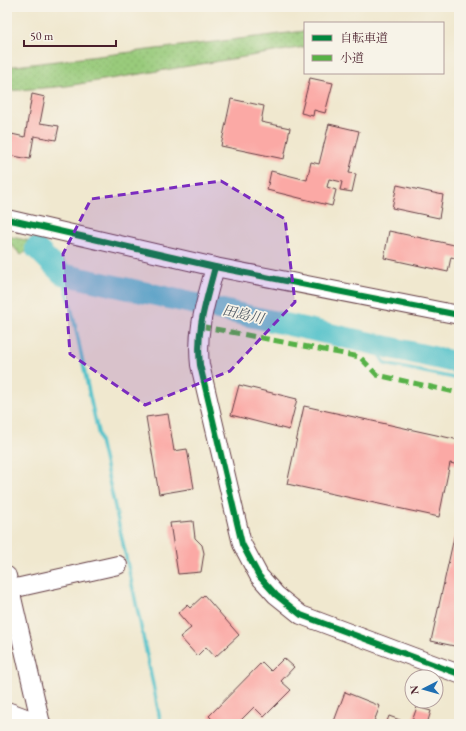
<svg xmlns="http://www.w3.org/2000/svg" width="466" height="731" font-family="'EB Garamond','Noto Serif JP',serif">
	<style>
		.park { fill: url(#park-dots); stroke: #727554 }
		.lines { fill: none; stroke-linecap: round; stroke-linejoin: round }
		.stream { stroke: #54c2ca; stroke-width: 3.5 }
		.river { stroke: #54c2ca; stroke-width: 22 }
		.building { fill: #fba9a5 }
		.minor-casing { stroke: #633d44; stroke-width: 20 }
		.minor { stroke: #fff; stroke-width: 18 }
		.quiet { stroke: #57b146; stroke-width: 5; stroke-dasharray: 10 5; stroke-linecap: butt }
		.cycleway-casing { stroke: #f7f3e8; stroke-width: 8 }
		.cycleway { stroke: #00873e; stroke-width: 6 }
		.marked { fill: #7b2cbf; fill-opacity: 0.2; stroke: #7b2cbf; stroke-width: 3; stroke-dasharray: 8 5; stroke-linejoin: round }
		.labels { text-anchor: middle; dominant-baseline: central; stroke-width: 3.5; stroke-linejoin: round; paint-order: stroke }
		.water-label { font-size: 14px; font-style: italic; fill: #4e5863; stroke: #f7f3e8 }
	</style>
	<defs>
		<pattern id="park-dots" width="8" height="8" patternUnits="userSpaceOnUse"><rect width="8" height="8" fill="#99cb7c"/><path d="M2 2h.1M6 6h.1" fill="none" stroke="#85ae6b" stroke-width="1.8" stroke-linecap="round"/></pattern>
	</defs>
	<rect width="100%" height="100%" fill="#f7f3e8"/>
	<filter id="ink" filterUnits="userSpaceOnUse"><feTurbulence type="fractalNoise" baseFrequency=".025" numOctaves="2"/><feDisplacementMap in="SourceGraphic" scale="8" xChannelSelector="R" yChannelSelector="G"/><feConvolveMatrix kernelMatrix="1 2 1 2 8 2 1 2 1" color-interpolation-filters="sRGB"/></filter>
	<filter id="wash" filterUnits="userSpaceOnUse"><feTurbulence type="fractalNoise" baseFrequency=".012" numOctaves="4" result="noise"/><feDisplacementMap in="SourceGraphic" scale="16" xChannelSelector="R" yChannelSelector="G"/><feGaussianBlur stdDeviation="0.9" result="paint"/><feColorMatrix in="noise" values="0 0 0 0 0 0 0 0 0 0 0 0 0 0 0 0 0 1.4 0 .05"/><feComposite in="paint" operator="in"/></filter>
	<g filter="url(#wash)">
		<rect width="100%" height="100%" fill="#f0e8cf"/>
		<!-- park -->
		<g class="park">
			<path d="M305 31V47L67 86 7 91V67Z"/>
			<path d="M7 236 40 243 21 255 7 240Z"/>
		</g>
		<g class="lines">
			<!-- stream -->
			<g class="stream">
				<path d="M62 274C76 318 82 364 93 410 117 514 140 619 161 724"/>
				<path d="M381 346 380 356 385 364 459 379"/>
			</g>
			<!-- river -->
			<path class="river" d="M36 248 62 274 459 363"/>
		</g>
		<g id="blocks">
			<!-- building -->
			<g class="building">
				<path d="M310 78 333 83 325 113 314 110 313 116 301 113Z"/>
				<path d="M32 94 45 97 40 123 59 126 56 140 34 136 30 159 7 155V133L25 137Z"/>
				<path d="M231 99 264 106 261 122 290 128 284 159 221 146Z"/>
				<path d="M329 124 359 131 349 173 356 174 352 192 340 190 342 182 329 179 327 187 336 190 332 206 267 190 271 171 307 180 311 162 319 164Z"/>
				<path d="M397 185 443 195 439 218 392 208Z"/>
				<path d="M389 231 459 246V259L451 257 448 272 384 258Z"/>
				<path d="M239 385 297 399 289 430 231 415Z"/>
				<path d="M304 406 459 440V465L450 463 439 517 287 484Z"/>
				<path d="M168 414 174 451 187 449 194 488 159 494 146 417Z"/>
				<path d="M193 521 195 538 202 545 204 553 201 572 178 574 170 523Z"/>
				<path d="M455 533 459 534V647L431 641Z"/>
				<path d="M204 595 239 635 215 657 206 647 197 656 180 637 191 628 178 613 187 605 190 608Z"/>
				<path d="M284 658 294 667 281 681 291 690 264 717 254 707 237 724H217L209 716 262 662 271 671Z"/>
				<path d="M345 692 380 706 373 724H333Z"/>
				<path d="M417 707 431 711 427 724H411Z"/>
				<path d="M389 716 411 724H386Z"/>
			</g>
		</g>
	</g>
	<g filter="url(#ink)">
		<use href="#blocks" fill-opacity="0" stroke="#633d44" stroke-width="1"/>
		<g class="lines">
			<defs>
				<g id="minor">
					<path d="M7 219 215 267 459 315"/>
					<path d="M215 267C206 302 196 329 200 365L242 544 259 576 276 595 301 615 459 674"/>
					<path d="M7 576 41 724"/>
					<path d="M7 590 118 565"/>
					<path d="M7 711 42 724"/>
				</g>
			</defs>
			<!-- minor casing -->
			<use href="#minor" class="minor-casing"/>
			<!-- minor -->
			<use href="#minor" class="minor"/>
			<!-- quiet -->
			<path class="quiet" d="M200 326 360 357 377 375 459 393"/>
			<defs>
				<g id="cycleway">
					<path d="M7 219 215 267 459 315"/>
					<path d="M215 267C206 302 196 329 200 365L242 544 259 576 276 595 301 615 459 674"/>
				</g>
			</defs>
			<!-- cycleway casing -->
			<use href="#cycleway" class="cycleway-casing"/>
			<!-- cycleway -->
			<use href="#cycleway" class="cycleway"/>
		</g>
	</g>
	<!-- marked area -->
	<path class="marked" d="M221 181 285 219 295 302 230 371 145 405 70 354 63 254 91 199Z"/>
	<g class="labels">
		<!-- water labels -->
		<g class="water-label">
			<text transform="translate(243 314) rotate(13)">田島川</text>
		</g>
	</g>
	<!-- margin -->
	<rect width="466" height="731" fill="none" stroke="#f7f3e8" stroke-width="24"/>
	<!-- legend -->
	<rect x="304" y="22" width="140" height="52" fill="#f7f3e8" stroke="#b29e9c"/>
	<rect x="312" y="35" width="20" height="6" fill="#00873e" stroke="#b29e9c"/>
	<text x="340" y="42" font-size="12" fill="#4a1f2b">自転車道</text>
	<rect x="312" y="55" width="20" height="6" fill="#57b146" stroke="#b29e9c"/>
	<text x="340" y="62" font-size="12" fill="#4a1f2b">小道</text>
	<!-- north arrow -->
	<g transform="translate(424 689) rotate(264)"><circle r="19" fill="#f7f3e8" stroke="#b29e9c"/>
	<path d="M0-3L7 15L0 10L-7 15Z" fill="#1f6fb2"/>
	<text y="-6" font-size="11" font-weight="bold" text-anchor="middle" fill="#4a1f2b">N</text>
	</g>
	<!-- scale -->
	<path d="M24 40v6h92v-6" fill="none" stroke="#4a1f2b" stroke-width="2"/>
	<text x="30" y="40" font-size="12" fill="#4a1f2b" stroke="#f7f3e8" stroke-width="3" paint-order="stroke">50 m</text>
</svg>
